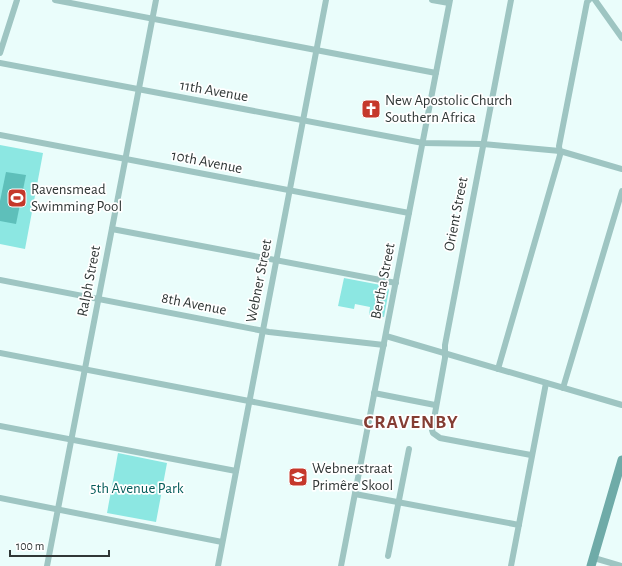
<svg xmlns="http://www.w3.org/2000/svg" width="622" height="566" font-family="'Alegreya Sans',sans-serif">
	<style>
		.green { fill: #8ce7e2 }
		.water { fill: #5ebfba }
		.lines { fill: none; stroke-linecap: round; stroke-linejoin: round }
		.street { stroke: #9ec5c2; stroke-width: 6 }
		.secondary { stroke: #6faba8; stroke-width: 9 }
		.labels { text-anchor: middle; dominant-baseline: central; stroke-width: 3.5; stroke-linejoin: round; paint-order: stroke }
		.street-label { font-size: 15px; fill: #303736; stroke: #fff }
		.poi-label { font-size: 15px; fill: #303736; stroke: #fff; text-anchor: start }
		.park-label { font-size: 15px; fill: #055d5b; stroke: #fff }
		.district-label { font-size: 19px; font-weight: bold; letter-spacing: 1px; fill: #843d33; stroke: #fff }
	</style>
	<rect width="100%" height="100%" fill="#eafdfb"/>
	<!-- green -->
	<g class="green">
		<path d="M0 145 43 153 25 249 0 244Z"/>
		<path d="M344 278 386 286 389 290 384 317 369 315 370 307 355 304 354 309 338 306Z"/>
		<path d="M118 453 167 463 156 522 107 513Z"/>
	</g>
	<!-- water -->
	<path class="water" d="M6 172 26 175 16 224 0 221V201Z"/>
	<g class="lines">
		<!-- street -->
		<g class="street">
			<path d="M55 0 436 73"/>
			<path d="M432 0 449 3"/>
			<path d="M511 0 445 345V358L432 430 433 433 440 438 531 455"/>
			<path d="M595 0 622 38"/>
			<path d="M0 53 17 0"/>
			<path d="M0 63 423 143 483 144 560 151 622 169"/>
			<path d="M0 135 409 213"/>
			<path d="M112 229 396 283"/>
			<path d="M0 280 269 332 384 345"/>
			<path d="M386 336 622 405"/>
			<path d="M0 353 368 424"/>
			<path d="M498 369 560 155 559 146 587 2 589 0"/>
			<path d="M563 388 622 191"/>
			<path d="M374 393 435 405"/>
			<path d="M0 426 236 471"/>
			<path d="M355 494 519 525"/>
			<path d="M0 498 222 542"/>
			<path d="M388 556 409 449"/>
			<path d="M594 558 621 566"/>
			<path d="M47 566 156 0"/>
			<path d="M218 566 326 0"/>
			<path d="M341 566 450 0"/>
			<path d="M511 566 546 383"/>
		</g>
		<!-- secondary -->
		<path class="secondary" d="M591 566 622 460"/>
	</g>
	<!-- icons -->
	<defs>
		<symbol id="church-square" viewBox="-11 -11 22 22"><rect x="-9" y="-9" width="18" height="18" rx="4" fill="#c5382b" stroke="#fff"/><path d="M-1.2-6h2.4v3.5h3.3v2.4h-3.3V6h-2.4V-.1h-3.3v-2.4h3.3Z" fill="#fff"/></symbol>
		<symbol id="stadium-square" viewBox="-11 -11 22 22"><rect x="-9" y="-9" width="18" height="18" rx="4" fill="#c5382b" stroke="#fff"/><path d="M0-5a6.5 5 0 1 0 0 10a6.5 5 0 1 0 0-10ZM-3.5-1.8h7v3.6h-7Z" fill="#fff"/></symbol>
		<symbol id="school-square" viewBox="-11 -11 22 22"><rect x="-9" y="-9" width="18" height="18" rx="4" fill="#c5382b" stroke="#fff"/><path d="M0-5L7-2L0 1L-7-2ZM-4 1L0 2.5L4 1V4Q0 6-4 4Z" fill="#fff"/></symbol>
	</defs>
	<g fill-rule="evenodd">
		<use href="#church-square" x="360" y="98" width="22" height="22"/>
		<use href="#stadium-square" x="6" y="187" width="22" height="22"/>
		<use href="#school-square" x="287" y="466" width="22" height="22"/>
	</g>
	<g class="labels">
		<!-- street labels -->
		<g class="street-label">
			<text transform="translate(214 91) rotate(10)">11th Avenue</text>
			<text transform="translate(207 162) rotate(11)">10th Avenue</text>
			<text transform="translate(456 214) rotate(-79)">Orient Street</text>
			<text transform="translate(89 281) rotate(-79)">Ralph Street</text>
			<text transform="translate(259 281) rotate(-79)">Webner Street</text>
			<text transform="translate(383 281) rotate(-79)">Bertha Street</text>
			<text transform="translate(194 304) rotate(11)">8th Avenue</text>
		</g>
		<!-- poi labels -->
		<g class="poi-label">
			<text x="385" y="100">New Apostolic Church<tspan x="385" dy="17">Southern Africa</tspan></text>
			<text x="31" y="189">Ravensmead<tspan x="31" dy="17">Swimming Pool</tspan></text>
			<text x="312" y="468">Webnerstraat<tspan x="312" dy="17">Primêre Skool</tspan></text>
		</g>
		<!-- park labels -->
		<g class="park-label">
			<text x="137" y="488">5th Avenue Park</text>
		</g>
		<!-- district labels -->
		<g class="district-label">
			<text x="411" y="422">CRAVENBY</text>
		</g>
	</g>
	<!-- scale -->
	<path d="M10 550v6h99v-6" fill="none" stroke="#303736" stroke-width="2"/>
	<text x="16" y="550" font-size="12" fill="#303736" stroke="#ffffff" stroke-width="3" paint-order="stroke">100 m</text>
</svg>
